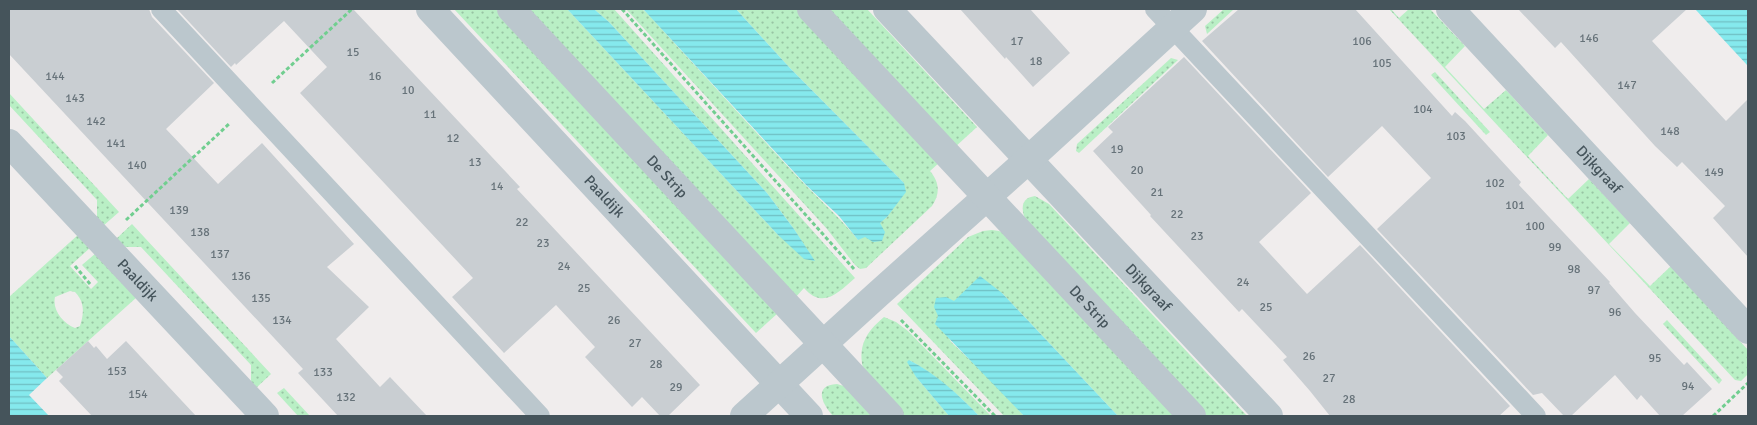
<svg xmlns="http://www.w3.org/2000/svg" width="1757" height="425" font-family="Signika,sans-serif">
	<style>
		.grass { fill: url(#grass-dots); fill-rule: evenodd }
		.water { fill: url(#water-rules) }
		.building { fill: #c9ced2 }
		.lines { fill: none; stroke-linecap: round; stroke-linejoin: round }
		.path { stroke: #71ce90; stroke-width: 3; stroke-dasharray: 4 2.5; stroke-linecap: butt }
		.service { stroke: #bbc7cd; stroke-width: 20 }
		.minor { stroke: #bbc7cd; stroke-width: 28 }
		.tertiary { stroke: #bbc7cd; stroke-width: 28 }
		.labels { text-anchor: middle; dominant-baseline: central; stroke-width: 4.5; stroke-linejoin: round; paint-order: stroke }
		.number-label { font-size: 12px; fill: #667279 }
		.street-label { font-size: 15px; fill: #45545b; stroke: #fff }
	</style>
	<defs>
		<pattern id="grass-dots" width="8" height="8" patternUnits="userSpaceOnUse" patternTransform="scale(1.25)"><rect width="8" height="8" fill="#b9efc5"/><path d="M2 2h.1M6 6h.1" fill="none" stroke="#98c4a3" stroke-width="1.8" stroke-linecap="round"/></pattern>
		<pattern id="water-rules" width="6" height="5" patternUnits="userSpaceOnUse" patternTransform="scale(1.25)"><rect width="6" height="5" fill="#85e9ed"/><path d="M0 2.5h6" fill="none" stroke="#6fbfc3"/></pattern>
	</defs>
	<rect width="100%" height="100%" fill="#f0eded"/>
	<!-- grass -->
	<g class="grass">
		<path d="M454 9H496L778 313 756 333Z"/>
		<path d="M523 9H567L778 235 814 261 794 229 767 193 609 22 594 9H614L855 278C839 292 823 310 804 288L794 299Z"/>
		<path d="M626 9H642L648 14C696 67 744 119 792 171 814 195 838 215 858 240L887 217 904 183 789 67 736 9H797L940 162 930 171C940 183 940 194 932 206L866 268 860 269 855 265 827 229Z"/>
		<path d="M824 9H867L977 127 954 148Z"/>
		<path d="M1224 9H1234L1207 34 1205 26Z"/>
		<path d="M1389 9H1391L1399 18 1409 9H1430L1465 46 1445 67 1484 109 1506 90 1548 135 1528 156 1568 199 1589 179 1630 223 1609 244 1650 286 1671 266 1748 350V374L1741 381 1735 380Z"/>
		<path d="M1171 58 1178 60 1079 153 1076 151 1077 144Z"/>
		<path d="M1435 72 1490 132 1486 135 1431 75Z"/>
		<path d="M9 93 119 212 103 226 97 218V200L9 105Z"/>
		<path d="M1035 196 1049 204 1247 416H1204L1025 219C1021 208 1021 198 1035 196Z"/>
		<path d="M132 224 271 374 255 389 251 384V365L141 247H122L116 239Z"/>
		<path d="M992 230 999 231 1007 235 1177 416H1118L1002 293 953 302 938 316 951 342 989 378 1024 416H1004L897 304 968 237 983 231Z"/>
		<path d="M79 234 91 247 70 266 91 289 98 282 82 265 96 253 137 297 47 378 9 336V297ZM70 291 75 292C85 302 84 314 80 326L75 328C63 323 52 310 55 297Z"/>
		<path d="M884 317 896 322 908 331 991 416H979C958 394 936 375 909 360L916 377 949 416H903L864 372C857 347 865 333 884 317Z"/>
		<path d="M1667 320 1722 380 1719 384 1663 324Z"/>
		<path d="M837 384 847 387 876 416H833C822 404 813 385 837 384Z"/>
		<path d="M284 388 310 416H298L277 393Z"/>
	</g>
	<!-- water -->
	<g class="water">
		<path d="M567 9H594L609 22 767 193 794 229 815 261 804 259 778 235Z"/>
		<path d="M643 9H736L789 67 904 183 906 192 887 217 880 223 885 232 882 241 873 242 865 237 858 240 839 216 807 186Z"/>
		<path d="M1695 9H1748V66Z"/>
		<path d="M980 276 1002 293 1118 416H1024L935 324 938 316 934 307 936 298 946 297 954 301Z"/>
		<path d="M9 336 47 378 29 395 49 416H9Z"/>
		<path d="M909 360C936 374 958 394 979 416H949L916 377 907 362Z"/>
	</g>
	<!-- building -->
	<g class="building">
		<path d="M9 9H149L152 17 214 83 166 129 218 184 262 143 354 244 327 267 369 307 336 339 380 387 390 377 427 416H338L298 373 303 369 9 54Z"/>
		<path d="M177 9H353L520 187 517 189 700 385 668 416H660L642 397 632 407 585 357 595 347 556 305 504 353 452 297 473 278 300 93 327 67 284 21 236 65 235 63 231 67Z"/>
		<path d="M960 9H1030L1070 53 1033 87 1006 57 1005 59Z"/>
		<path d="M1239 9H1355L1452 116 1455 112 1465 121 1521 182 1519 185 1610 282 1609 283 1635 313 1684 365 1687 362 1712 389 1682 416H1660L1641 395 1637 400 1615 375 1571 416H1564L1542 393 1533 395 1377 229 1431 178 1382 126 1328 177 1202 41Z"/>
		<path d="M1518 9H1687L1652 41 1726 121 1748 99V257L1713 218 1725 206 1682 162 1677 167 1655 146 1561 42 1555 48Z"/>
		<path d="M1184 57 1311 193 1259 242 1307 294 1360 245 1510 406 1499 416H1330L1310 391 1283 360 1287 357 1242 309 1239 312 1150 216 1151 215 1093 151 1113 132 1108 127Z"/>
		<path d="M88 341 94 348 96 346 107 359 126 341 196 416H92L59 381 63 377 56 370Z"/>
	</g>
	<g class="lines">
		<!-- path -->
		<g class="path">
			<path d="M622 9 854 269"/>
			<path d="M272 83 352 9"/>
			<path d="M126 220 229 124"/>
			<path d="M75 266 90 284"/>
			<path d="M901 320 995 416"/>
			<path d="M1713 416 1748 383"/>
		</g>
		<!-- service -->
		<g class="service">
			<path d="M161 9 540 416"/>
			<path d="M1155 9 1536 416"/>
		</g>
		<!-- minor -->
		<g class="minor">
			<path id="s1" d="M430 9 809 416"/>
			<path id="s2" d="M887 9 1269 416"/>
			<path id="s3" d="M1450 9 1748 330"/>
			<path id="s4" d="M9 143 265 416"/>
			<path d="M744 416 877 295 1028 160 1193 9"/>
		</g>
		<!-- tertiary -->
		<g class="tertiary">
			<path id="s5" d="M511 9 890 416"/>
			<path id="s6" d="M811 9 1192 416"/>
		</g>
	</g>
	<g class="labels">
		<!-- number labels -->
		<g class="number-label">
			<text x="1589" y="38">146</text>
			<text x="1017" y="41">17</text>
			<text x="1362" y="41">106</text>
			<text x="353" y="52">15</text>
			<text x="1036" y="61">18</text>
			<text x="1382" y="63">105</text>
			<text x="55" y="76">144</text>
			<text x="375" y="76">16</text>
			<text x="1627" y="85">147</text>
			<text x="408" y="90">10</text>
			<text x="75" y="98">143</text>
			<text x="1423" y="109">104</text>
			<text x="430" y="114">11</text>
			<text x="96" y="121">142</text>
			<text x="1670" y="131">148</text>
			<text x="1456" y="136">103</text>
			<text x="453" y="138">12</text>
			<text x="116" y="143">141</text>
			<text x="1117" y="149">19</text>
			<text x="475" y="162">13</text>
			<text x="137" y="165">140</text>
			<text x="1137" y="170">20</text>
			<text x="1714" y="172">149</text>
			<text x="1495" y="183">102</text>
			<text x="497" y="186">14</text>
			<text x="1157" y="192">21</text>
			<text x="1515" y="205">101</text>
			<text x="179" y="210">139</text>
			<text x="1177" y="214">22</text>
			<text x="522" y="222">22</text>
			<text x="1535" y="226">100</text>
			<text x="200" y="232">138</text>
			<text x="1197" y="236">23</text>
			<text x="543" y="243">23</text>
			<text x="1555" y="247">99</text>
			<text x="220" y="254">137</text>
			<text x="564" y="266">24</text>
			<text x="1574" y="269">98</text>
			<text x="241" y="276">136</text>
			<text x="1243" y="282">24</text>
			<text x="584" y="288">25</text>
			<text x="1594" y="290">97</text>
			<text x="261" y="298">135</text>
			<text x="1266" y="307">25</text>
			<text x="1615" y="312">96</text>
			<text x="282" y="320">134</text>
			<text x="614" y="320">26</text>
			<text x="635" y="343">27</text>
			<text x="1309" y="356">26</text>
			<text x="1655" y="358">95</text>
			<text x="656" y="364">28</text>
			<text x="117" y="371">153</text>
			<text x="323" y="372">133</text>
			<text x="1329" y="378">27</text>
			<text x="1688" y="386">94</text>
			<text x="676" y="387">29</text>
			<text x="138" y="394">154</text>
			<text x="346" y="397">132</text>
			<text x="1349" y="399">28</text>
		</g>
		<!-- street labels -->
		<g class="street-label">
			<text stroke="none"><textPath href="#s3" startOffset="219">Dijkgraaf</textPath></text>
			<text stroke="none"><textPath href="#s5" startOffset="229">De Strip</textPath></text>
			<text stroke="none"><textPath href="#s1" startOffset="256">Paaldijk</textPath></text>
			<text stroke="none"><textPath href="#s4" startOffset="188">Paaldijk</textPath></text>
			<text stroke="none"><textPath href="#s2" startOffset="382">Dijkgraaf</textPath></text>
			<text stroke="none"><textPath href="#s6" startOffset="408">De Strip</textPath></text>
		</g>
	</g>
	<!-- border -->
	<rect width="1757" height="425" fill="none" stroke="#45545b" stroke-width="20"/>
</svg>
